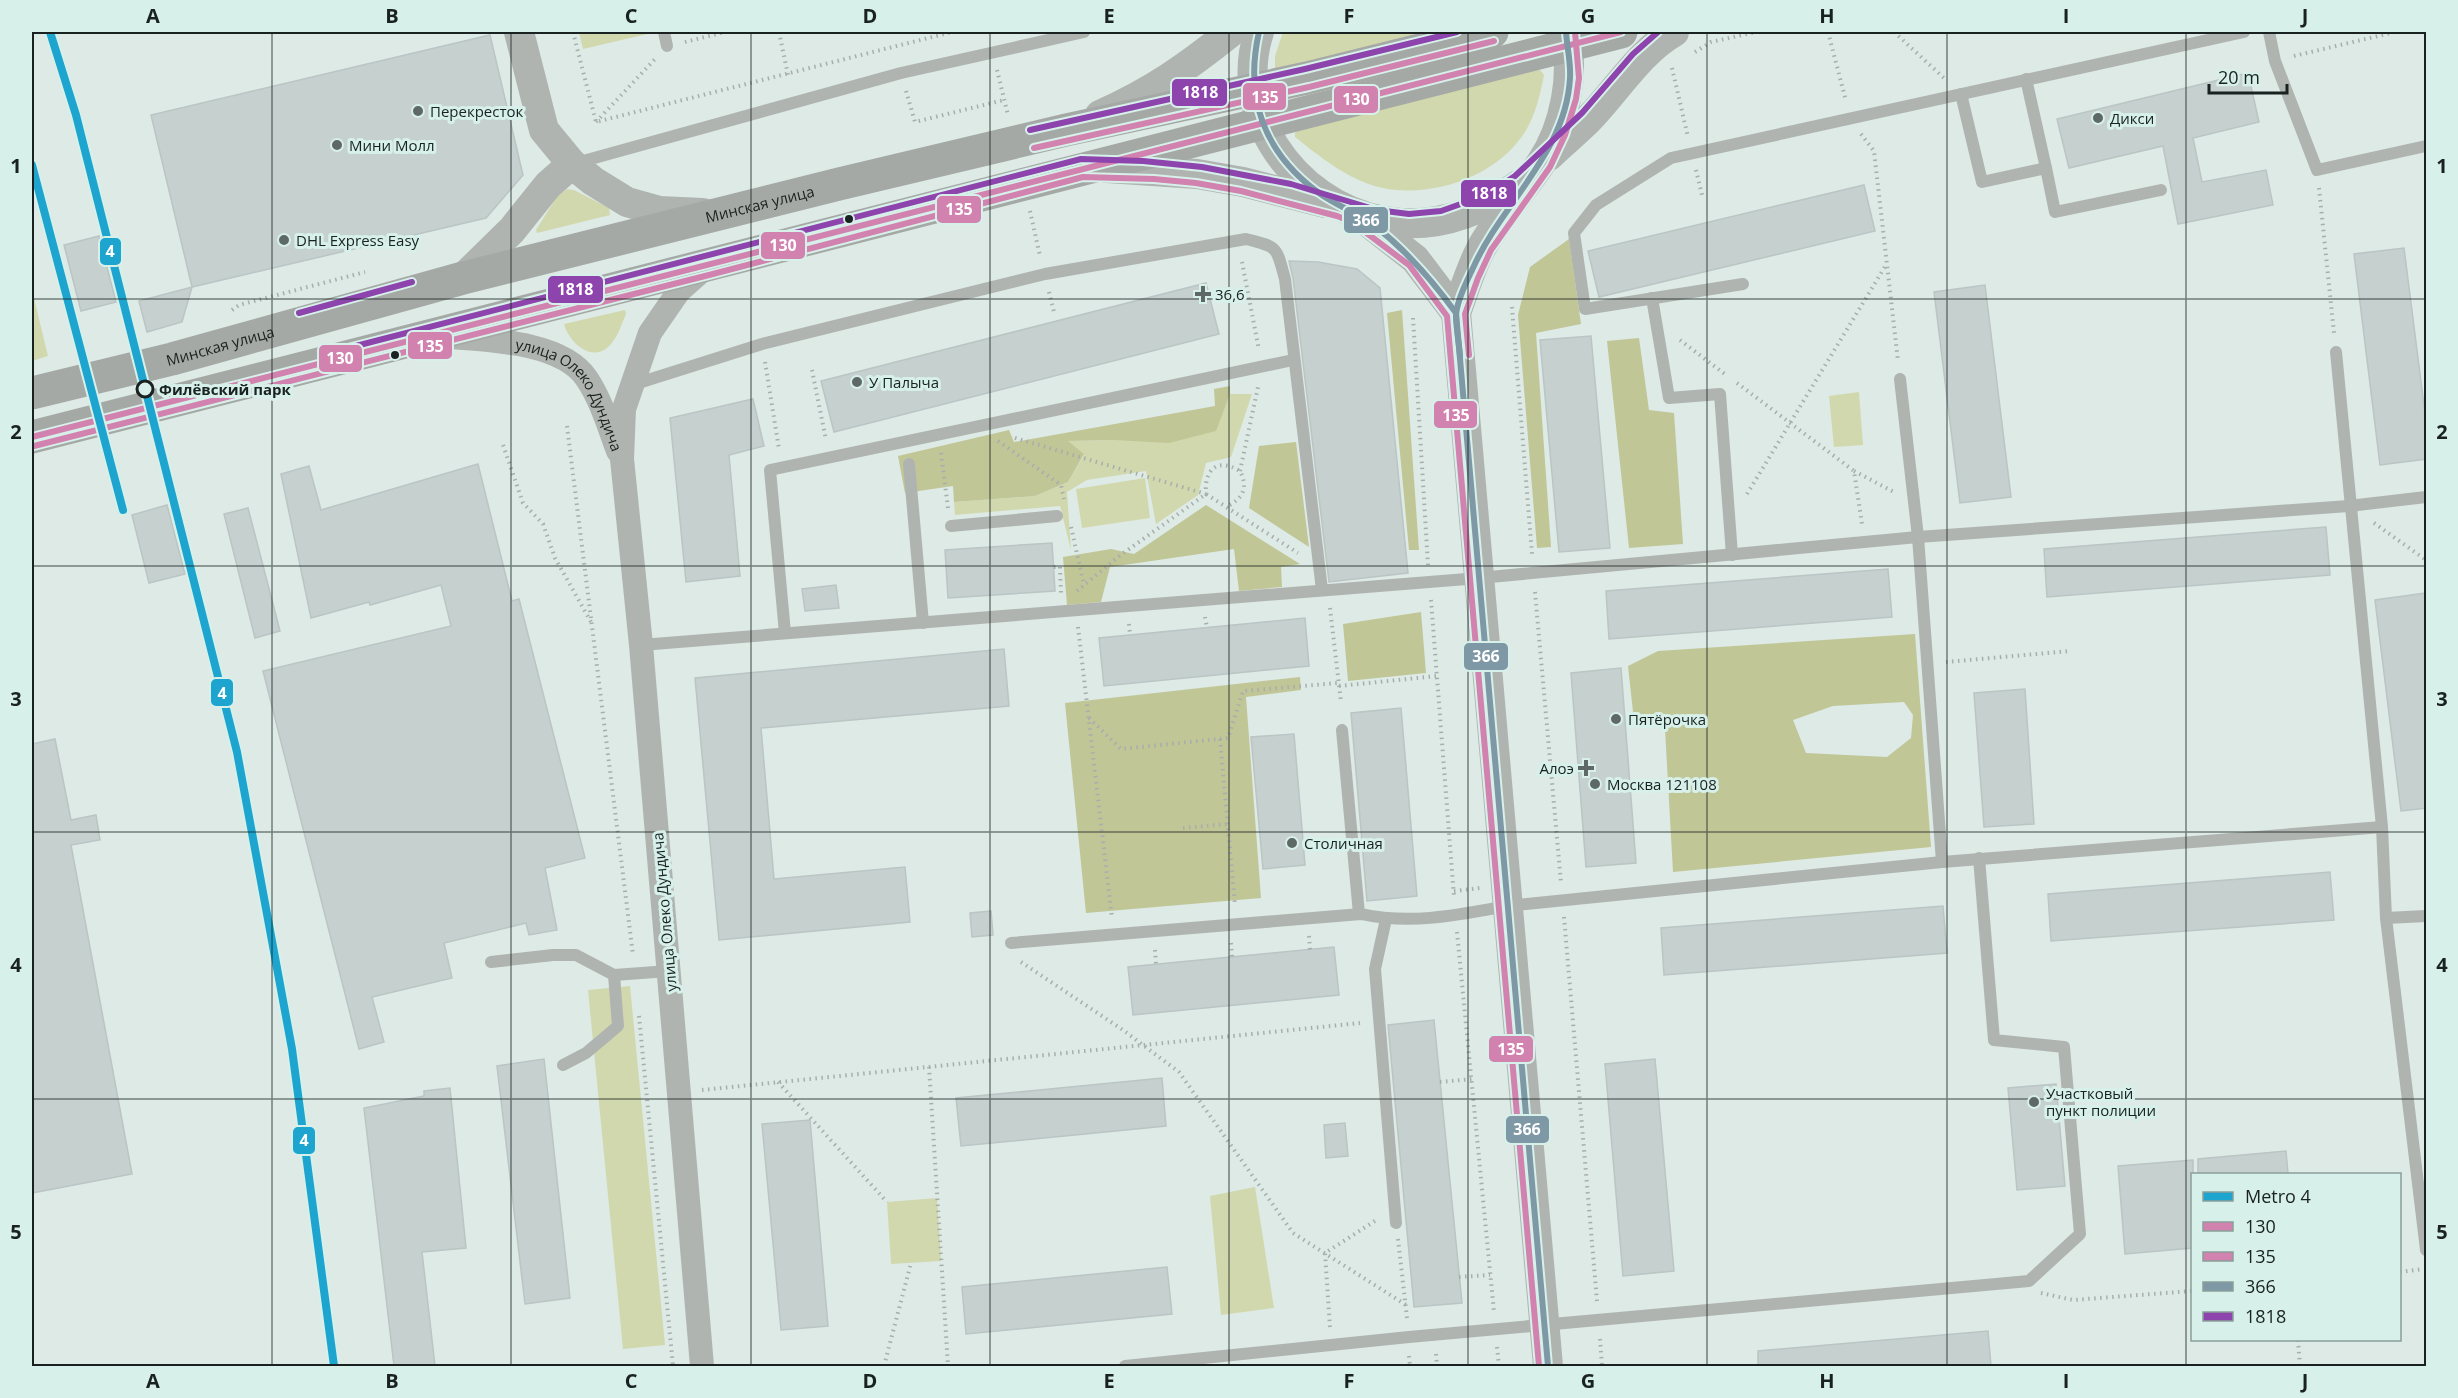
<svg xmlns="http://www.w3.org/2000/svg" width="2458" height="1398" font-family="'Open Sans',sans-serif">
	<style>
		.green { fill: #d2d8ae }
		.forest { fill: #c1c697; fill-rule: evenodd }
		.building { fill: #c5d0cf; stroke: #bac5c4; stroke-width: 1.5 }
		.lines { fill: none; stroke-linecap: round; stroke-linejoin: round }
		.path { stroke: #a8aeab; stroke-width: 4; stroke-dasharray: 1.5 4.5; stroke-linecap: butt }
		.service { stroke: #b0b4b1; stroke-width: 12 }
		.minor { stroke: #b0b4b1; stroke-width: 24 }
		.tertiary { stroke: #b0b4b1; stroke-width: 30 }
		.secondary { stroke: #a5a9a6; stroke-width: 33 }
		.bus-1-casing { stroke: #d7f0e9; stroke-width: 10 }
		.bus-2-casing { stroke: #d7f0e9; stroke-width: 10 }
		.bus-3-casing { stroke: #d7f0e9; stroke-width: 10 }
		.bus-4-casing { stroke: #d7f0e9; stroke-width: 10 }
		.bus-1 { stroke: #d182ae; stroke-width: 6 }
		.bus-2 { stroke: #d182ae; stroke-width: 6 }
		.bus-3 { stroke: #7e98a6; stroke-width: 6 }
		.bus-4 { stroke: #8e44ad; stroke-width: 6 }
		.metro-1-casing { stroke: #d7f0e9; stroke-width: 12 }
		.metro-1 { stroke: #1da5d0; stroke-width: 8 }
		.grid { fill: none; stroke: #192220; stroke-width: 1.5; stroke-opacity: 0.55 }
		.poi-dot { fill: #5e6865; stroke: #d7f0e9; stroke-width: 2 }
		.bus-dot { fill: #192220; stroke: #d7f0e9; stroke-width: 2 }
		.stop-dot { fill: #d7f0e9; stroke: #192220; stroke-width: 3 }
		.labels { text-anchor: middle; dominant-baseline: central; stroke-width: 6; stroke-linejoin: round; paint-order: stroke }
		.poi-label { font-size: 15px; fill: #192220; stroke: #d7f0e9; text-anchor: start }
		.street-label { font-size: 15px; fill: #192220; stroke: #d7f0e9 }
		.stop-label { font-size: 15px; font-weight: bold; fill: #192220; stroke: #d7f0e9; text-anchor: start }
		.line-badge { stroke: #d7f0e9; stroke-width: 2 }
		.badge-label { font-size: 16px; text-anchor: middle; font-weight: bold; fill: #fff }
		.neatline { fill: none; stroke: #192220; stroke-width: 2 }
		.grid-label { font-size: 20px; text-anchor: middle; font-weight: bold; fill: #192220 }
	</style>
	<rect width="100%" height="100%" fill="#ddeae6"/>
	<!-- green -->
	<g class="green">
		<path d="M579 32H656L583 49Z"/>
		<path d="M1283 32H1436L1275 72V56Z"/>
		<path d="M1535 69 1540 70 1544 75C1540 95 1536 114 1525 132 1499 173 1444 194 1396 190 1357 187 1324 160 1295 137V133L1301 126Z"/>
		<path d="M567 189 574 190 609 208 610 215 537 233 536 230 558 195Z"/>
		<path d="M32 290 48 356 32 361Z"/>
		<path d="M625 310 626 314C621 325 617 340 607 348 589 362 568 340 564 324Z"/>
		<path d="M1859 392 1863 445 1834 447 1829 396Z"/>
		<path d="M1230 394H1252L1231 457 1206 463 1198 495 1156 524 1146 471 1087 480 1067 492 1071 550 1060 506 955 515 954 502 1035 496 1068 482 1084 455 1067 441 1114 440 1215 431Z"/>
		<path d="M1145 478 1150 518 1082 528 1076 489Z"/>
		<path d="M630 986 665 1345 623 1349 588 990Z"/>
		<path d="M1255 1187 1274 1308 1221 1315 1210 1196Z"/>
		<path d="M937 1198 941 1261 891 1264 887 1202Z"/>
	</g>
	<!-- forest -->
	<g class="forest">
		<path d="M1569 239 1581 324 1536 333 1551 547 1537 548 1518 315 1530 267Z"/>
		<path d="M1402 310 1419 550H1409L1387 313Z"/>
		<path d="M1639 338 1649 410 1674 413 1683 544 1629 548 1607 341Z"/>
		<path d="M1230 386V394L1216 431 1169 443 1114 440 1068 441 1084 454 1068 482 1035 496 954 502 953 486 905 493 898 456 1009 430 1014 442 1215 406 1214 389Z"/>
		<path d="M1296 442 1309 547 1249 508 1259 446Z"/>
		<path d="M1206 505 1300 564 1281 567 1282 587 1239 591 1234 549 1110 567 1101 602 1067 605 1063 557 1111 549 1134 554Z"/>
		<path d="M1421 612 1426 673 1348 681 1343 624Z"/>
		<path d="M1915 634 1931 847 1673 872 1665 729 1634 721 1628 666 1658 651ZM1904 702 1913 715 1911 738 1887 757 1806 753 1793 720 1833 706Z"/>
		<path d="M1300 677 1301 690 1246 697 1261 898 1086 913 1065 703Z"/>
	</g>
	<!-- building -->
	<g class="building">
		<path d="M490 35 523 175 486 218 192 287 151 115Z"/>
		<path d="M2248 73 2259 122 2193 138 2202 182 2266 170 2273 205 2178 224 2163 146 2069 168 2057 119Z"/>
		<path d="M1864 185 1875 231 1599 297 1588 251Z"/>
		<path d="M99 236 116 302 81 311 64 245Z"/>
		<path d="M2404 248 2427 429V459L2380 465 2354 254Z"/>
		<path d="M1289 261 1318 262 1357 269 1380 288 1408 573 1329 582 1293 278Z"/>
		<path d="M1206 283 1219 334 834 432 821 381Z"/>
		<path d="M1985 285 2011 497 1960 503 1934 292Z"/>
		<path d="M192 287 182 322 147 332 139 301Z"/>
		<path d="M1591 336 1610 548 1559 552 1540 340Z"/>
		<path d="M753 399 764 446 729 455 740 576 686 582 670 418Z"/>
		<path d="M478 464 512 601 519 599 585 858 545 868 557 930 529 935 526 923 444 943 452 978 372 997 384 1042 359 1049 263 671 451 626 441 585 370 605 369 602 311 618 281 474 309 466 321 510Z"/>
		<path d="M167 505 185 574 149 583 132 515Z"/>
		<path d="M248 508 280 631 255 638 224 514Z"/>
		<path d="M2326 527 2330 575 2047 597 2044 549Z"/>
		<path d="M1052 543 1055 591 948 598 945 550Z"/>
		<path d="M1888 569 1892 617 1609 639 1606 591Z"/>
		<path d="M836 585 839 608 805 611 802 589Z"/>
		<path d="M2425 593 2427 808 2401 811 2375 600Z"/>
		<path d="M1305 618 1309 666 1104 686 1099 638Z"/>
		<path d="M1004 649 1009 706 761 728 774 879 905 867 910 922 719 940 695 678Z"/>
		<path d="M1621 668 1636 863 1586 867 1571 673Z"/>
		<path d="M2025 689 2034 824 1984 827 1974 693Z"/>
		<path d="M1401 708 1417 896 1367 901 1351 713Z"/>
		<path d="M1294 734 1305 865 1263 869 1251 737Z"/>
		<path d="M55 739 71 820 96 815 100 840 71 845 132 1174 32 1193V744Z"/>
		<path d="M2330 872 2334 920 2051 941 2048 894Z"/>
		<path d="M1943 906 1947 953 1664 975 1661 928Z"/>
		<path d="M991 911 993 935 972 937 970 913Z"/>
		<path d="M1334 947 1339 995 1133 1015 1128 967Z"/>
		<path d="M1434 1020 1462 1303 1414 1307 1388 1025Z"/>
		<path d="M544 1059 570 1298 525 1304 497 1066Z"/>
		<path d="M1655 1059 1674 1271 1623 1276 1605 1064Z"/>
		<path d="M1162 1078 1166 1126 961 1146 956 1098Z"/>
		<path d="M2056 1084 2065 1186 2017 1190 2008 1088Z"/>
		<path d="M450 1088 466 1248 422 1252 435 1366H394L364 1108 424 1096V1091Z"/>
		<path d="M810 1120 828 1326 781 1330 762 1124Z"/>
		<path d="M1345 1123 1348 1156 1326 1158 1324 1125Z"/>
		<path d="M2286 1151 2288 1174H2198V1159Z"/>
		<path d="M2193 1160V1248L2125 1254 2118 1166Z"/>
		<path d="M1167 1267 1172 1314 966 1334 962 1287Z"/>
		<path d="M1988 1331 1991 1366H1758V1351Z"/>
	</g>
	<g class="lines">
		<!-- path -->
		<g class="path">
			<path d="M573 32 596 122 952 32"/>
			<path d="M779 32 788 75"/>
			<path d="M1828 32 1846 101"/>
			<path d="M1894 32 1944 78"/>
			<path d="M685 42 725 32"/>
			<path d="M1695 52 1711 42 1756 32"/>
			<path d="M2294 56 2395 32"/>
			<path d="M1672 68 1688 137"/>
			<path d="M997 70 1008 115"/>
			<path d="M906 91 915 122 1004 100"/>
			<path d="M596 122 656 58"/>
			<path d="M1861 134 1874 151 1898 361"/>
			<path d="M1696 170 1703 199"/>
			<path d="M2319 188 2334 333"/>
			<path d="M1030 211 1040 256"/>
			<path d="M1242 262 1259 350"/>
			<path d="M1049 292 1054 312"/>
			<path d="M1512 307 1532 554"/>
			<path d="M232 310 239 305 365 272"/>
			<path d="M1413 318 1428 565"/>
			<path d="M1680 340 1726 375"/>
			<path d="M765 362 779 449"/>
			<path d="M812 370 826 440"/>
			<path d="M1737 383 1854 471 1862 524"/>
			<path d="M567 426 633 955"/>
			<path d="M1015 438 1206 494C1204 470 1217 457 1240 471 1249 489 1242 499 1226 507"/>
			<path d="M998 441 1061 485 1064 499"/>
			<path d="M503 445 523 503 543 524 555 558 591 622"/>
			<path d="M941 453 948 508"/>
			<path d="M1240 471 1258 387"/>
			<path d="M1854 471 1894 492"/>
			<path d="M1747 494 1886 265"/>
			<path d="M2374 523 2426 560"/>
			<path d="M1071 527 1084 585"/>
			<path d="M1054 567H1060L1061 593"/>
			<path d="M1077 591 1118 557 1206 494 1298 553"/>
			<path d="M1535 592 1561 883"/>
			<path d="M1431 600 1454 897"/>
			<path d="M1330 608 1341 702"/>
			<path d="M1205 617 1207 628"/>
			<path d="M1129 624 1130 635"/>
			<path d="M1078 627 1112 918"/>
			<path d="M1946 662 2070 651"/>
			<path d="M1339 686 1437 676"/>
			<path d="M1089 718 1121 749 1228 738 1243 691 1338 683"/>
			<path d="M1220 739 1235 905"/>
			<path d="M1183 828 1228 824"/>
			<path d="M1454 891 1480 888"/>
			<path d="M1564 917 1597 1301"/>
			<path d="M1457 932 1494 1312"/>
			<path d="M1309 936 1310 950"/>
			<path d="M1231 943 1232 957"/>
			<path d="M1155 950 1156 965"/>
			<path d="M1021 962 1123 1030 1179 1072 1293 1233 1406 1305"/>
			<path d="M639 1016 673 1366"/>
			<path d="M929 1067 948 1366"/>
			<path d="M778 1082 887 1202"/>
			<path d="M1440 1082 1472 1079"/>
			<path d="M702 1090 1360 1023"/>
			<path d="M1398 1239 1407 1318"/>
			<path d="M2400 1272 2423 1269"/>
			<path d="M1459 1277 1490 1275"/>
			<path d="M2041 1293 2073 1300 2192 1291"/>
			<path d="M1330 1327 1325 1253 1378 1219"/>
			<path d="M1600 1339 1602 1366"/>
			<path d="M2298 1340 2300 1366"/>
			<path d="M1497 1347 1499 1366"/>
			<path d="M1436 1354 1437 1366"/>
			<path d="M1409 1356 1410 1366"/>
			<path d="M884 1366 911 1263"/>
		</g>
		<!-- service -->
		<g class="service">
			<path d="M664 32 667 46"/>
			<path d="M2269 32 2275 61 2317 170 2426 146"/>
			<path d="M1961 94 1982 182 2046 168 2026 79"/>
			<path d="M576 163 901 73 1084 32"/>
			<path d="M2046 168 2055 212 2161 190"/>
			<path d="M1743 284 1585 309 1574 233 1596 205 1671 158 2244 32"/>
			<path d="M1652 298 1669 398 1720 394 1732 555"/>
			<path d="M2336 352 2382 827 2386 918 2426 1250"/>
			<path d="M1900 379 1918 537 1942 862"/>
			<path d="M632 385 762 344 1045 274 1246 239C1279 247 1276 247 1285 279L1322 590"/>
			<path d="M909 464 923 623"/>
			<path d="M951 526 1057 516"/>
			<path d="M785 633 770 470 1293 360"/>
			<path d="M641 645 1479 578 1918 537 2349 506 2426 497"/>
			<path d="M1342 730 1359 914"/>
			<path d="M2386 918 2426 916"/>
			<path d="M1386 919 1375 969 1396 1223"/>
			<path d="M1011 943 1361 914C1411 925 1458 915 1507 906L1942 862 2382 827"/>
			<path d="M491 962 553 955H576L614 975 669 971"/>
			<path d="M563 1065 586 1053 618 1026 614 975"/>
			<path d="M1125 1366 1409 1337 2029 1281 2080 1234 2064 1047 1994 1040 1979 858"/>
		</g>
		<!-- minor -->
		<g class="minor">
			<path id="s1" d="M450 337C490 340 563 342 587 379 601 400 609 427 618 451"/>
			<path d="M702 1366 641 645 622 459 624 409 650 333 679 291 706 267"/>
		</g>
		<!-- tertiary -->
		<g class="tertiary">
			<path d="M519 32 544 130 572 164 593 181 627 202 659 211 703 213"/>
			<path d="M1259 32C1229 124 1308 217 1401 223 1445 226 1485 209 1520 184"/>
			<path d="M1100 115C1153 91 1186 68 1231 32"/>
			<path d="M1549 156C1561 144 1575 133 1587 121 1615 93 1639 52 1674 32"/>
			<path d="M1107 168 1197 174 1243 182 1325 203"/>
			<path d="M1364 219 1415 259 1456 313"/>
			<path d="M463 278 512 230 548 185 572 164"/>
			<path d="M1548 1366 1456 313C1464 291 1471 266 1483 245 1500 216 1522 191 1541 163 1566 125 1574 75 1566 32"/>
		</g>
		<!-- secondary -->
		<g class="secondary">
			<path id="s2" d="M32 393 172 359 463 278 839 184 1066 130 1307 78 1492 32"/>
			<path d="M32 437 1621 32"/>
		</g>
		<defs>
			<path id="bus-1" d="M32 437 1621 32"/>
			<g id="bus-2">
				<path d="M1034 148 1309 87 1494 41"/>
				<path d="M1469 355 1465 314 1478 278 1491 250 1550 167 1565 135 1576 99 1579 78 1575 32"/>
				<path d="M34 446 709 275 1083 177 1154 179 1196 183 1241 191 1337 216 1352 222 1409 265 1447 316 1539 1366"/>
			</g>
			<g id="bus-3">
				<path d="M1259 32C1244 98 1264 153 1319 193 1337 206 1358 213 1375 226 1407 251 1432 280 1456 313L1548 1366"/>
				<path d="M1460 356C1459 343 1456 328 1456 315 1457 300 1467 281 1473 268 1502 203 1566 153 1570 78 1571 63 1567 47 1566 32"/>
			</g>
			<g id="bus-4">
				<path d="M1030 130 1305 69 1457 32"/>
				<path d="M299 313 412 282"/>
				<path d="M348 348 1081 159 1143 161 1202 167 1291 184 1377 210 1409 214 1441 211 1486 195 1515 176 1582 113 1633 54 1658 32"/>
			</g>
		</defs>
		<!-- bus-1 casing -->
		<use href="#bus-1" class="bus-1-casing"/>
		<!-- bus-2 casing -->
		<use href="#bus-2" class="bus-2-casing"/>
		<!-- bus-3 casing -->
		<use href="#bus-3" class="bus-3-casing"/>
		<!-- bus-4 casing -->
		<use href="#bus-4" class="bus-4-casing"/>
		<!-- bus-1 -->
		<use href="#bus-1" class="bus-1"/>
		<!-- bus-2 -->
		<use href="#bus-2" class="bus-2"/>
		<!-- bus-3 -->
		<use href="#bus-3" class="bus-3"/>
		<!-- bus-4 -->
		<use href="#bus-4" class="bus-4"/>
		<defs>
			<g id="metro-1">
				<path d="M50 32 76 115 237 752 292 1049 334 1366"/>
				<path d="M32 165 123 510"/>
			</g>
		</defs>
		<!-- metro-1 casing -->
		<use href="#metro-1" class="metro-1-casing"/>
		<!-- metro-1 -->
		<use href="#metro-1" class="metro-1"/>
	</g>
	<!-- grid -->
	<path class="grid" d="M272 32V1366M511 32V1366M751 32V1366M990 32V1366M1229 32V1366M1468 32V1366M1707 32V1366M1947 32V1366M2186 32V1366M32 299H2426M32 566H2426M32 832H2426M32 1099H2426"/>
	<!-- markers -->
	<g class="poi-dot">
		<circle cx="418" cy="111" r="6"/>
		<circle cx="2098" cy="118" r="6"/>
		<circle cx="337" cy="145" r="6"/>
		<circle cx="284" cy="240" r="6"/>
		<path d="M1200 285h6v6h6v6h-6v6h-6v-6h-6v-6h6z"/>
		<circle cx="857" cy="382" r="6"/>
		<circle cx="1616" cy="719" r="6"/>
		<path d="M1583 759h6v6h6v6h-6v6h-6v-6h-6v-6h6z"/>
		<circle cx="1595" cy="784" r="6"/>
		<circle cx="1292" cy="843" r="6"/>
		<circle cx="2034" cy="1102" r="6"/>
	</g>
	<g class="bus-dot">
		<circle cx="849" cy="219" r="5"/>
		<circle cx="395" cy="355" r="5"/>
	</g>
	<circle class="stop-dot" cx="145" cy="389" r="8"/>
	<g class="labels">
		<!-- poi labels -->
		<g class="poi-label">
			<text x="430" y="111">Перекресток</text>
			<text x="2110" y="118">Дикси</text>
			<text x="349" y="145">Мини Молл</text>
			<text x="296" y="240">DHL Express Easy</text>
			<text x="1215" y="294">36,6</text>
			<text x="869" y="382">У Палыча</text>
			<text x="1628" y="719">Пятёрочка</text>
			<text x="1574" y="768" text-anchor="end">Алоэ</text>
			<text x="1607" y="784">Москва 121108</text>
			<text x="1304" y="843">Столичная</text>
			<text x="2046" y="1093">Участковый<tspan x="2046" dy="17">пункт полиции</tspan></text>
		</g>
		<!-- street labels -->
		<g class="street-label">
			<text stroke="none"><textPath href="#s2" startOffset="752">Минская улица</textPath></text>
			<text stroke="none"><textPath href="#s2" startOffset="194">Минская улица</textPath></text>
			<text stroke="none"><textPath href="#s1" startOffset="146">улица Олеко Дундича</textPath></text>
			<text transform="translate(664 912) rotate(-95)">улица Олеко Дундича</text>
		</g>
		<!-- stop labels -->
		<g class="stop-label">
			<text x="159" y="389">Филёвский парк</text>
		</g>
	</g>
	<g class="line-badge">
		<rect x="1171" y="78" width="57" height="29" rx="6" fill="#8e44ad"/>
		<rect x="1242" y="82" width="45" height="29" rx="6" fill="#d182ae"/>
		<rect x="1333" y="85" width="46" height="29" rx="6" fill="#d182ae"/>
		<rect x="1460" y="179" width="57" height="29" rx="6" fill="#8e44ad"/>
		<rect x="936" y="195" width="46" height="29" rx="6" fill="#d182ae"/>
		<rect x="1343" y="206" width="46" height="28" rx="6" fill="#7e98a6"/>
		<rect x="760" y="231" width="46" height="29" rx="6" fill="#d182ae"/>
		<rect x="99" y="237" width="23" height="29" rx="6" fill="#1da5d0"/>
		<rect x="547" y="275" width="57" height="29" rx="6" fill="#8e44ad"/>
		<rect x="407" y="331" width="46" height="29" rx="6" fill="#d182ae"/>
		<rect x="318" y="344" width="45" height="29" rx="6" fill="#d182ae"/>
		<rect x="1433" y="400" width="45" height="29" rx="6" fill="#d182ae"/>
		<rect x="1463" y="642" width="46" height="29" rx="6" fill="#7e98a6"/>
		<rect x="210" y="678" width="24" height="29" rx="6" fill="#1da5d0"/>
		<rect x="1488" y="1035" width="46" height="28" rx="6" fill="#d182ae"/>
		<rect x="1505" y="1115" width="45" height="29" rx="6" fill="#7e98a6"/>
		<rect x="292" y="1126" width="24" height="29" rx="6" fill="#1da5d0"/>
	</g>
	<g class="badge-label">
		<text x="1200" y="98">1818</text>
		<text x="1265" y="103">135</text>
		<text x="1356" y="105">130</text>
		<text x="1489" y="199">1818</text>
		<text x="959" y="215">135</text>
		<text x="1366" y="226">366</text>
		<text x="783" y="251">130</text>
		<text x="110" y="257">4</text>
		<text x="575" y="295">1818</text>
		<text x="430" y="352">135</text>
		<text x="340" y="364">130</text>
		<text x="1456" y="421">135</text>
		<text x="1486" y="662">366</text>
		<text x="222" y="699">4</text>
		<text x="1511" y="1055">135</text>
		<text x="1527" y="1135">366</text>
		<text x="304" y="1146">4</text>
	</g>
	<!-- border -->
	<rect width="2458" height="1398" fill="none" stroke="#d7f0e9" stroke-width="66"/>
	<!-- legend -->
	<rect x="2191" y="1173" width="210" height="168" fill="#d7f0e9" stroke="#8b9e99" stroke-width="1.5"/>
	<rect x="2203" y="1192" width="30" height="9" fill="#1da5d0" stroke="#8b9e99" stroke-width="1.5"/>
	<text x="2245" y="1203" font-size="18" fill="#192220">Metro 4</text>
	<rect x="2203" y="1222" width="30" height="9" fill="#d182ae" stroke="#8b9e99" stroke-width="1.5"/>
	<text x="2245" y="1233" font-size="18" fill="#192220">130</text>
	<rect x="2203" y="1252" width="30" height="9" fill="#d182ae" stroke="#8b9e99" stroke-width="1.5"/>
	<text x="2245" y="1263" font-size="18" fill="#192220">135</text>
	<rect x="2203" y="1282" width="30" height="9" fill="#7e98a6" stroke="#8b9e99" stroke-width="1.5"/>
	<text x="2245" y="1293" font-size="18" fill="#192220">366</text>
	<rect x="2203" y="1312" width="30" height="9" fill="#8e44ad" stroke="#8b9e99" stroke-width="1.5"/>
	<text x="2245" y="1323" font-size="18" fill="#192220">1818</text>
	<!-- scale -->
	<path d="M2209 84v9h78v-9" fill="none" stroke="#192220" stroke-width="3"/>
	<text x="2218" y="84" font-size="18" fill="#192220" stroke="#d7f0e9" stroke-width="4.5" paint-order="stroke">20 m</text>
	<rect x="33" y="33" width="2392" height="1332" class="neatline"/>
	<g class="grid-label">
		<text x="153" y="23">A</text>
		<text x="392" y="23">B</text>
		<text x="631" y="23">C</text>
		<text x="870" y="23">D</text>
		<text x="1109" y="23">E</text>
		<text x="1349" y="23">F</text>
		<text x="1588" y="23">G</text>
		<text x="1827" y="23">H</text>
		<text x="2066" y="23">I</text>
		<text x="2305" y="23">J</text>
		<text x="16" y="173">1</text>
		<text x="2442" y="173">1</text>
		<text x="16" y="439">2</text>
		<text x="2442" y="439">2</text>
		<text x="16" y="706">3</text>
		<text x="2442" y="706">3</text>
		<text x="16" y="972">4</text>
		<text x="2442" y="972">4</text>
		<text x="16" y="1239">5</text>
		<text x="2442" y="1239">5</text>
		<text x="153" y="1388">A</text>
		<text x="392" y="1388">B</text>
		<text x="631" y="1388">C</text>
		<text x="870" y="1388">D</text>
		<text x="1109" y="1388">E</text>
		<text x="1349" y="1388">F</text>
		<text x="1588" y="1388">G</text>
		<text x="1827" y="1388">H</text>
		<text x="2066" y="1388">I</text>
		<text x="2305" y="1388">J</text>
	</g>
</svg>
